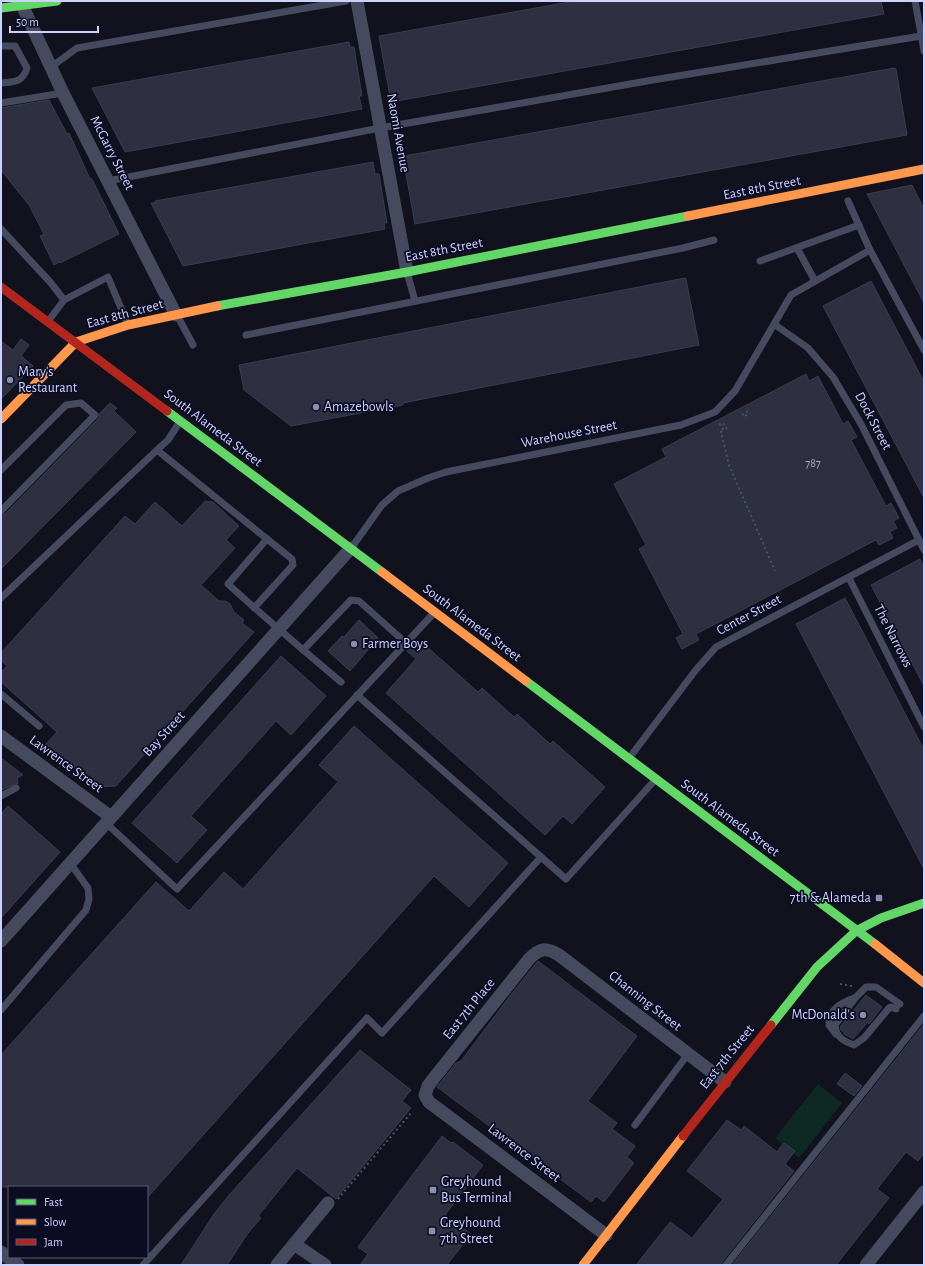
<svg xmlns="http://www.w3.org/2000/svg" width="925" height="1266" font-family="'Alegreya Sans',sans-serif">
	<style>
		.green { fill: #0e2924 }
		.building { fill: #2e2f40; stroke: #3a3c52 }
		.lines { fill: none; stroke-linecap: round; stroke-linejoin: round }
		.path { stroke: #425860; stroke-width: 2; stroke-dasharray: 2 3; stroke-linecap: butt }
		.lane { stroke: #454a5f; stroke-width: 7 }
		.street { stroke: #454a5f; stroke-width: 13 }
		.fast { stroke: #63d668; stroke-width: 9 }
		.slow { stroke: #ff974d; stroke-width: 9 }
		.jam { stroke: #b3261e; stroke-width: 9 }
		.poi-dot { fill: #8b8fb0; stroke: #0c0d23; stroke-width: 1.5 }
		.labels { text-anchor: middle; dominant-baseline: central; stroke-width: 3.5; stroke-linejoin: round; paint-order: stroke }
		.number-label { font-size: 12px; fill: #a5aacf }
		.street-label { font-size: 14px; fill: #cdd3ff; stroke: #0c0d23 }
		.poi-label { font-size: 14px; fill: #cdd3ff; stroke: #0c0d23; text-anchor: start }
	</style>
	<rect width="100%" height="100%" fill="#11121e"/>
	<!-- green -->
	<path class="green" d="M818 1084 842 1103 799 1158 775 1138Z"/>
	<!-- building -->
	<g class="building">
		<path d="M575 1H881L884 14 391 102 379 36Z"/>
		<path d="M349 42 350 47H354L362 96H359L362 109 125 152 92 88Z"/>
		<path d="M894 68 896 69 907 135 415 224 403 158 404 156Z"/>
		<path d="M49 100 67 134 69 133 90 179H92L119 234 60 263 59 262 54 265 40 236 44 234 29 205 1 170V108Z"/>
		<path d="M373 162 375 174H379L387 223H384L385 229 183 266 151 203H155V201Z"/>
		<path d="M912 185 924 209V303L867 194Z"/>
		<path d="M685 278 686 279 699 345 433 397 403 403V405L291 426 244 390 239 365Z"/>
		<path d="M871 281 924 382V498L823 306Z"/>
		<path d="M21 339 29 345 21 356 33 366 1 399V341L13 350Z"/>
		<path d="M806 374 809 381 818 376 843 424 848 421 857 437 851 440 886 506 891 503 899 518 893 521 897 528 890 532 893 538 879 545 876 540 696 634 699 640 682 649 676 638 683 634 639 549 646 545 614 484 666 457 662 449Z"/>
		<path d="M110 403 117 408 114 411 136 432 1 569V516L5 514 99 418 100 413Z"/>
		<path d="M205 501 213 502 239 526 226 540 235 548 201 585 219 601H225L230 604 234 612 244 620 242 623 254 632 116 786 100 787 45 745 57 732 1 682V672L7 666 1 660V653L125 516 135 524 155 502 182 526Z"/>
		<path d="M920 559 924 568V686L871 585Z"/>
		<path d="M845 598 924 750V869L796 624Z"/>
		<path d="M359 620 378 638 350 671 328 651 342 636 344 637Z"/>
		<path d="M415 642 424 650 427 647 478 692 482 688 514 717 517 714 550 744 553 741 605 787 572 824 563 816 545 835 386 693 416 659 407 651Z"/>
		<path d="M281 656 326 696 291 735 276 721 191 816 207 830 177 863 132 823Z"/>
		<path d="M354 726 508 863 469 907 434 876 147 1198V1187H1V1055L156 882 189 911 224 872 243 889 338 782 319 765Z"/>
		<path d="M1 758 23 775 17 778 18 783 1 790Z"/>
		<path d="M8 806 60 852 1 918V814Z"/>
		<path d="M538 961 637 1036 588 1101 617 1123 612 1129 635 1146 627 1157 634 1163 604 1202 596 1196 591 1202 437 1087 456 1063 461 1061 513 992Z"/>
		<path d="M866 995 882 1007 869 1024 868 1022 853 1039 844 1034 845 1033 841 1030 840 1027Z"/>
		<path d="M924 1024V1153L918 1161 906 1152 877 1189 889 1198 836 1265H732Z"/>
		<path d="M360 1050 411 1090 402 1101 411 1108 336 1199 297 1168 258 1216 261 1218 248 1233 227 1265H181L214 1214 230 1194Z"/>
		<path d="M845 1073 862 1086 854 1096 837 1084Z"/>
		<path d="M727 1120 741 1130 744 1126 777 1152 784 1143 795 1151 785 1164 794 1171 722 1262 721 1265H636L670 1222 692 1238 723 1199 687 1171Z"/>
		<path d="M442 1136 451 1143 453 1142 483 1165 445 1215 471 1234 447 1265H360L368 1254 358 1247Z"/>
	</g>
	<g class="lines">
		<!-- path -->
		<g class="path">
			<path d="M742 415 748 411"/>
			<path d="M745 416 750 413"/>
			<path d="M727 429 723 423 720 424 724 431 721 432 729 465 775 571"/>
			<path d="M840 984 852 986"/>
			<path d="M338 1199 411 1113"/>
		</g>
		<!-- lane -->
		<g class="lane">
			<path d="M915 1 924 51"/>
			<path d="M1 46H15L27 68C22 83 14 82 1 83"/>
			<path d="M51 67 77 48 346 1"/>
			<path d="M1 103 63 93"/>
			<path d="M108 181 380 128 647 81 921 36"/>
			<path d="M848 201 870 250"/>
			<path d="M1 229 51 283 64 300 108 277 128 325"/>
			<path d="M797 248 815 281"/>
			<path d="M760 261 859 225"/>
			<path d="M407 272 415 301"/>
			<path d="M177 315 193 345"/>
			<path d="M49 320 64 300"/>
			<path d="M774 324 808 348 833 377 861 424 924 550"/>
			<path d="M246 335 683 248 714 240"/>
			<path d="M157 450 267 539"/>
			<path d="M1 470 66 405 81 403 95 415 1 511"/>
			<path d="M352 547 382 505 398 491 428 478 446 472 681 425 715 412 735 391 791 295 870 250 924 350"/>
			<path d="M849 578 924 727"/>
			<path d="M1 598 157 450 168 440 179 423"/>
			<path d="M254 608 293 565 292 559 267 539 228 584C265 618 303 650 341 682"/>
			<path d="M303 650 351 600 359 601 406 643"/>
			<path d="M1 694 39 726"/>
			<path d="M357 695 566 879 655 780"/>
			<path d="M630 757 695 671 716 647 919 540"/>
			<path d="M1 796 16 788"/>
			<path d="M106 823 177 889 433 614"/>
			<path d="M896 1009 891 1007 889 1008 864 1038 854 1045C843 1041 836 1037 835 1025L856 997 866 987H876L900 1004"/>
			<path d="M1 1010 86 910 89 899 88 888 70 863"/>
			<path d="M836 1034 829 1025C829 1009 841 1003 854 998"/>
			<path d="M635 1125 688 1054"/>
			<path d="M143 1265 367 1018 382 1033 541 857"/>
			<path d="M726 1265 924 1016"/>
		</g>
		<!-- street -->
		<g class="street">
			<path d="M357 1 407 272"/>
			<path d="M22 5 63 93 176 315"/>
			<path d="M1 736 111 817"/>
			<path d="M1 941 351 548"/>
			<path d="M606 1235 429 1102 425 1095 428 1086 434 1078 529 959C540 948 546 947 559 955L725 1082"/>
			<path d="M294 1244 325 1265"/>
			<path d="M1 1252 18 1265"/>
			<path d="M277 1265 328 1203"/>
			<path d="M866 1265 924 1192"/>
		</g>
		<!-- fast -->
		<g class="fast">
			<path d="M1 8 57 1"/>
			<path d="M217 306 407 272 688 216"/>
			<path d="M167 411 382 572"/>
			<path d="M526 681 875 944"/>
			<path d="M771 1025 817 967 856 931 881 918 924 903"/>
		</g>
		<!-- slow -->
		<g class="slow">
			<path d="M688 216 924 169"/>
			<path d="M1 419 76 342 128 325 217 306"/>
			<path d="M382 572 526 681"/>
			<path d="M875 944 924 983"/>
			<path d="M583 1265 683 1136"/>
		</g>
		<!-- jam -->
		<g class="jam">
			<path d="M1 287 167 411"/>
			<path d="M683 1136 771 1025"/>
		</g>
	</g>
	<!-- markers -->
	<g class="poi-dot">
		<circle cx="10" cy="380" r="4"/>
		<circle cx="316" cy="407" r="4"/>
		<circle cx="354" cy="644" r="4"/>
		<rect x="875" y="894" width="8" height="8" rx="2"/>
		<circle cx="863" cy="1015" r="4"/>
		<rect x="429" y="1186" width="8" height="8" rx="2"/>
		<rect x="428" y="1227" width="8" height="8" rx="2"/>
	</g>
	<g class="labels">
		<!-- number labels -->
		<g class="number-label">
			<text x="813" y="463">787</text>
		</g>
		<!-- street labels -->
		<g class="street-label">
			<text transform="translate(398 133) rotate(80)">Naomi Avenue</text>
			<text transform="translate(112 153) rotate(63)">McGarry Street</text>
			<text transform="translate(762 188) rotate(-11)">East 8th Street</text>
			<text transform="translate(444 250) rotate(-11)">East 8th Street</text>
			<text transform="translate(125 314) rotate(-15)">East 8th Street</text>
			<text transform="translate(873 421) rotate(62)">Dock Street</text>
			<text transform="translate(213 428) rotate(37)">South Alameda Street</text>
			<text transform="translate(569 434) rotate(-11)">Warehouse Street</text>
			<text transform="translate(749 615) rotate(-28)">Center Street</text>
			<text transform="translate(472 623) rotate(37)">South Alameda Street</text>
			<text transform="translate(893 636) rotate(63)">The Narrows</text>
			<text transform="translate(164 734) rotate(-48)">Bay Street</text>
			<text transform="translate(66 764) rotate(36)">Lawrence Street</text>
			<text transform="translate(730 818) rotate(37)">South Alameda Street</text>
			<text transform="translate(645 1001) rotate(38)">Channing Street</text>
			<text transform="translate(469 1009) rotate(-51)">East 7th Place</text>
			<text transform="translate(727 1057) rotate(-51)">East 7th Street</text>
			<text transform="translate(524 1153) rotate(37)">Lawrence Street</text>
		</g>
		<!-- poi labels -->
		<g class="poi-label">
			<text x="18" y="372">Mary's<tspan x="18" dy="16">Restaurant</tspan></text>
			<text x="324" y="407">Amazebowls</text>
			<text x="362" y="644">Farmer Boys</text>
			<text x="871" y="898" text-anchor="end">7th &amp; Alameda</text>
			<text x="855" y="1015" text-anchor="end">McDonald's</text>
			<text x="441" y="1182">Greyhound<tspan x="441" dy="16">Bus Terminal</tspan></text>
			<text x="440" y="1223">Greyhound<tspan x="440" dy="16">7th Street</tspan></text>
		</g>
	</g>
	<!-- border -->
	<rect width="925" height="1266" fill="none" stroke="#cdd3ff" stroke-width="4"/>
	<!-- legend -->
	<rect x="8" y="1186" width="140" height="72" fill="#0c0d23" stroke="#595c7b"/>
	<rect x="16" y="1199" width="20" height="6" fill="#63d668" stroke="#595c7b"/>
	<text x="44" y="1206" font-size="12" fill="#cdd3ff">Fast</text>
	<rect x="16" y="1219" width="20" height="6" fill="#ff974d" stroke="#595c7b"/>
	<text x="44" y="1226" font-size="12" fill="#cdd3ff">Slow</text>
	<rect x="16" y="1239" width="20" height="6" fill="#b3261e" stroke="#595c7b"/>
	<text x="44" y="1246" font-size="12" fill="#cdd3ff">Jam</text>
	<!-- scale -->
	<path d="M10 26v6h88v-6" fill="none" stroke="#cdd3ff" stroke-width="2"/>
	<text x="16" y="26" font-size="12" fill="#cdd3ff" stroke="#0c0d23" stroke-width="3" paint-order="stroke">50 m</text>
</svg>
